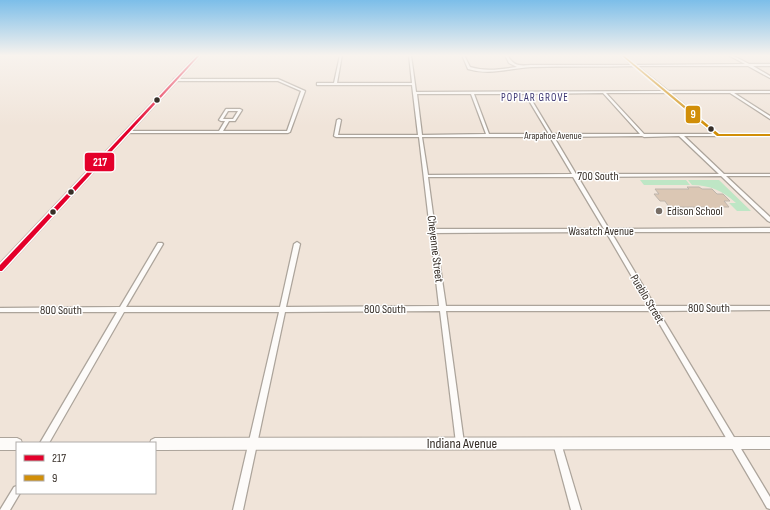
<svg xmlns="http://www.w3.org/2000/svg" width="770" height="510" font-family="'Sofia Sans Condensed',sans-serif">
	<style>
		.green { fill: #bee6c5 }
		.building { fill: #dbc7b4; stroke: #beb5ac }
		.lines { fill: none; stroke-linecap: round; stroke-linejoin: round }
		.street-casing { stroke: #aca49b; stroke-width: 2.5 }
		.secondary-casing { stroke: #aca49b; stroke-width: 2 }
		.primary-casing { stroke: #c6b8b2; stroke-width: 2 }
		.street { fill: #fdfbf9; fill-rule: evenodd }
		.secondary { fill: #fdfbf9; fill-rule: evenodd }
		.primary { fill: #f7f0ee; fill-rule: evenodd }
		.bus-1-casing { stroke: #fff; stroke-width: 3 }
		.bus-2-casing { stroke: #fff; stroke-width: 3 }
		.bus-1 { fill: #e4002b; fill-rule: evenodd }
		.bus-2 { fill: #d18e08; fill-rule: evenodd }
		.bus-dot { fill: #372f28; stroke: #fff; stroke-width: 1.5 }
		.poi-dot { fill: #786e66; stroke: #fff; stroke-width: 1.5 }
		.labels { text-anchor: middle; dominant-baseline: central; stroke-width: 3; stroke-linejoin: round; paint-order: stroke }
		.far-street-label { font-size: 10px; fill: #372f28; stroke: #fff }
		.far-neighbourhood-label { font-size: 11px; letter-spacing: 1px; fill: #3c3571; stroke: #fff }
		.street-label { font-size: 12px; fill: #372f28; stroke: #fff }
		.poi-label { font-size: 12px; fill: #372f28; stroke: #fff; text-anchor: start }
		.near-street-label { font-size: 14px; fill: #372f28; stroke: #fff }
		.line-badge { stroke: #fff; stroke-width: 1.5 }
		.badge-label { font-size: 11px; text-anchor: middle; font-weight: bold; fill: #fff }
	</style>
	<rect width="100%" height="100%" fill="#f0e4d9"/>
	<!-- green -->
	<g class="green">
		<path d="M640 180H686L690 185H644Z"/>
		<path d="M688 180H719L751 211H737L729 203H736C723 191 710 185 692 185Z"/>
	</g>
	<!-- building -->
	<path class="building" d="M687 187H699L702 189H712L717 194H723L730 201H724L729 207H719L722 210H708L705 207H669L665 201H660L654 194H659L655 189H689Z"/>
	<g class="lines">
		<defs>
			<g id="street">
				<path d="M340 55H342L337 83H412L409 55H411L416 92 664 91 634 66C600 67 566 66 532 67 509 68 491 76 468 69L462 55H464L470 67C486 72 501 69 517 67L509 63 505 55H507C514 66 518 66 531 65H632L621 55H623L635 65 745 64 730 56V55H732L749 64H770V66H753L770 76V78L748 66H637L668 91H770V93H734L770 116V119L730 93H670L719 134H770V136H684L724 174H770V176H726L770 217V222L768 221 721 176 578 177 609 229 770 228V232H611L655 306H770V310L658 311 770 497V509L767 508 652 311H446L464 443 463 446 460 447 457 446 456 443 440 311 285 312 243 510H233L279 312H124L49 443H40L117 312H0V308L120 307 158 243H162L163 244 126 307H280L294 244 297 242 300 244 286 307 439 306 419 137H336L334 136 337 120 339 119 341 120 338 135H418L412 85H317V83H334ZM603 93 640 134H552L528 94ZM606 93H666L714 134H644ZM417 94H471L486 134 422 135ZM474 94H525L549 134H489ZM642 136 644 137 679 136 719 174H576L554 137ZM422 137H550L572 174 428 175ZM428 177H573L604 229H435ZM606 232 649 306H446L435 233Z"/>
				<path d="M174 79H278L305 91 290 132 288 133H126L125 132 127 131H219L225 121H221L219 120 226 109H240L242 110 235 121H229L223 131H287L301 91 278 81H174ZM228 111H238L233 119H223Z"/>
				<path d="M557 439 560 440 561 443 581 510H571L553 443 554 440Z"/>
				<path d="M17 486V493H20L10 510H0L14 487Z"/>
			</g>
			<g id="secondary">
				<path d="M770 437V449L155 450V443H150L151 440 155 438Z"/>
				<path d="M0 438H17L21 440 22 443H17V450H0Z"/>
			</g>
			<path id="primary" d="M197 55H201L3 271 0 272V263Z"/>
		</defs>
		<!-- street casing -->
		<use href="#street" class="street-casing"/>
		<!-- secondary casing -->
		<use href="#secondary" class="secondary-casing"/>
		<!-- primary casing -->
		<use href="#primary" class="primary-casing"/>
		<!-- street -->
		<use href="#street" class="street"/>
		<!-- secondary -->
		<use href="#secondary" class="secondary"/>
		<!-- primary -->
		<use href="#primary" class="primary"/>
		<defs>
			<path id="bus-1" d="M198 55H200L2 271H0V265Z"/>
			<path id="bus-2" d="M621 55H623L719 134H770V136H717Z"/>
		</defs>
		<!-- bus-1 casing -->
		<use href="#bus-1" class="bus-1-casing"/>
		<!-- bus-2 casing -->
		<use href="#bus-2" class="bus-2-casing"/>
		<!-- bus-1 -->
		<use href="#bus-1" class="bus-1"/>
		<!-- bus-2 -->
		<use href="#bus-2" class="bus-2"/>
	</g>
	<!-- sky -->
	<linearGradient id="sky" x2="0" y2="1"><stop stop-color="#7cbee9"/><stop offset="0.44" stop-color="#f8f3ee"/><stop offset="1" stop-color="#f8f3ee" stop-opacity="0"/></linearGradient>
	<rect width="770" height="126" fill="url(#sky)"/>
	<!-- markers -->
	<g class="bus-dot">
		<circle cx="157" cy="100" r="3.5"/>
		<circle cx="711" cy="129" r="3.5"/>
		<circle cx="71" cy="192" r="3.5"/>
		<circle cx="53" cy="212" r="3.5"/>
	</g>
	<circle class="poi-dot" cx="659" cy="211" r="4"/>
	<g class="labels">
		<!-- far-street labels -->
		<g class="far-street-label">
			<text x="553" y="136">Arapahoe Avenue</text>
		</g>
		<!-- far-neighbourhood labels -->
		<g class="far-neighbourhood-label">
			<text x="535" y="97">POPLAR GROVE</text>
		</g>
		<!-- street labels -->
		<g class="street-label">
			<text x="598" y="176">700 South</text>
			<text x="601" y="231">Wasatch Avenue</text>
			<text transform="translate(435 249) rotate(83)">Cheyenne Street</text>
			<text transform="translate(647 299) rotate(59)">Pueblo Street</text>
			<text x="709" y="308">800 South</text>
			<text x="385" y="309">800 South</text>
			<text x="61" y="310">800 South</text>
		</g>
		<!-- poi labels -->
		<g class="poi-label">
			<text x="667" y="211">Edison School</text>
		</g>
		<!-- near-street labels -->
		<g class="near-street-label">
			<text x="462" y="443">Indiana Avenue</text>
		</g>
	</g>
	<g class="line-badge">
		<rect x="685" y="105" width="16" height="19" rx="4" fill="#d18e08"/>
		<rect x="84" y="152" width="31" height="20" rx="4" fill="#e4002b"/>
	</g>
	<g class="badge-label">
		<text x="693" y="118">9</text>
		<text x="100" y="166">217</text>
	</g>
	<!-- legend -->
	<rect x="16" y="442" width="140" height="52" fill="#ffffff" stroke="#afaca9"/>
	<rect x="24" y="455" width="20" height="6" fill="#e4002b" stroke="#afaca9"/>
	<text x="52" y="462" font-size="12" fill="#372f28">217</text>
	<rect x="24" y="475" width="20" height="6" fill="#d18e08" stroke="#afaca9"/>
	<text x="52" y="482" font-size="12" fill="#372f28">9</text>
</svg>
